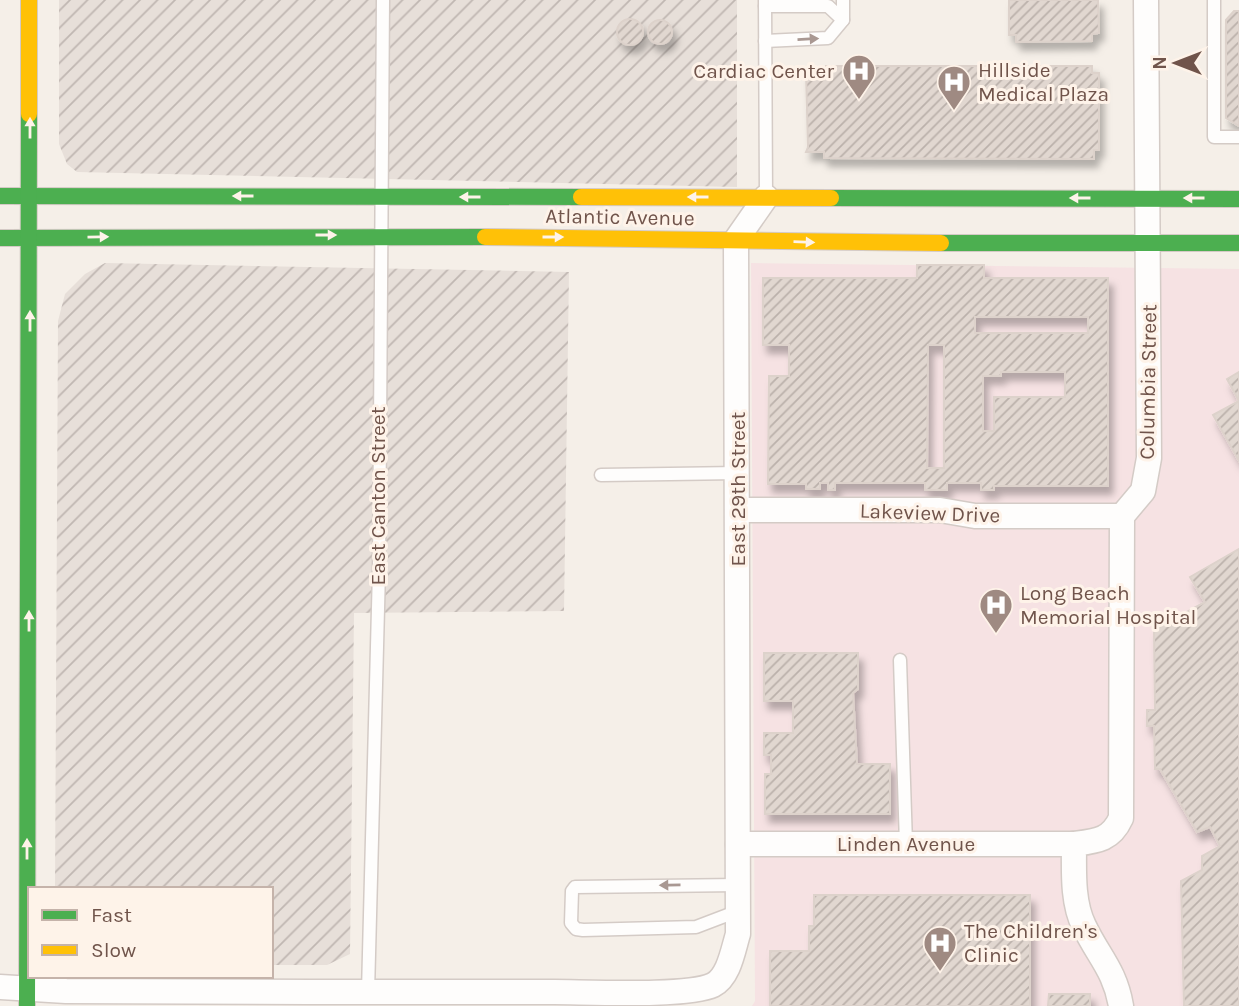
<svg xmlns="http://www.w3.org/2000/svg" width="1239" height="1006" font-family="Karla,sans-serif">
	<style>
		.industrial { fill: url(#industrial-furrows) }
		.medical { fill: #f6e2e3 }
		.building { fill: url(#building-hatch); stroke: #ddd2cb; stroke-width: 2; fill-rule: evenodd; filter: url(#shadow) }
		.lines { fill: none; stroke-linecap: round; stroke-linejoin: round }
		.lane-casing { stroke: #d4cbc6; stroke-width: 15 }
		.street-casing { stroke: #d4cbc6; stroke-width: 27 }
		.fast-casing { stroke: #d4cac5; stroke-width: 18 }
		.slow-casing { stroke: #d4cac5; stroke-width: 18 }
		.lane { stroke: #fefdfc; stroke-width: 12 }
		.street { stroke: #fefdfc; stroke-width: 24 }
		.fast { stroke: #4caf50; stroke-width: 16 }
		.slow { stroke: #ffc107; stroke-width: 16 }
		.oneway { fill: #a99892 }
		.oneway2 { fill: #fef3e9 }
		.labels { text-anchor: middle; dominant-baseline: central; stroke-width: 6; stroke-linejoin: round; paint-order: stroke }
		.poi-label { font-size: 21px; fill: #70544b; stroke: #fef3e9; text-anchor: start }
		.street-label { font-size: 21px; fill: #70544b; stroke: #fef3e9 }
	</style>
	<defs>
		<pattern id="industrial-furrows" width="10" height="10" patternUnits="userSpaceOnUse" patternTransform="scale(1.75)"><rect width="10" height="10" fill="#e7dfd9"/><path d="M-1 1l2-2M0 10L10 0M9 11l2-2" fill="none" stroke="#c0b7b2"/></pattern>
		<pattern id="building-hatch" width="6" height="6" patternUnits="userSpaceOnUse" patternTransform="scale(1.75)"><rect width="6" height="6" fill="#e1d7d0"/><path d="M-1 1l2-2M0 6l6-6M5 7l2-2" fill="none" stroke="#bbb1ab"/></pattern>
		<filter id="shadow"><feDropShadow dx="4.5" dy="8" stdDeviation="3.5" flood-color="#0004"/></filter>
	</defs>
	<rect width="100%" height="100%" fill="#f5efe8"/>
	<!-- industrial -->
	<g class="industrial">
		<path d="M59 0H737V187L77 172 67 164 59 144Z"/>
		<path d="M105 263 569 272 564 611 354 613 350 954 327 965H271V889H55L58 321 65 294 85 274Z"/>
	</g>
	<!-- medical -->
	<path class="medical" d="M751 263 1239 269V1006H752L755 1001Z"/>
	<!-- building -->
	<g class="building">
		<path d="M1009 0H1098L1099 33 1092 34V41L1016 42V35H1009Z"/>
		<path d="M1234 11H1239V126L1226 118V20Z"/>
		<circle cx="630" cy="32" r="13"/>
		<circle cx="660" cy="32" r="12"/>
		<path d="M826 66H1092V73H1099V150H1094V159L824 158V152H806L808 147 806 72H825Z"/>
		<path d="M917 265H984V278H1108V486H994V490H981V483H947V490H925V483H835V490H828V483H820V489H806V484H768L769 376H789V345H763V278H917ZM975 317H1088V333H975ZM928 345H944V468H927ZM1001 372H1065V397H994V431H983V376H1001Z"/>
		<path d="M1239 372V401L1227 379Z"/>
		<path d="M1239 401V461L1213 415Z"/>
		<path d="M1239 549V1006H1184L1181 881 1202 870V856L1220 846 1210 827 1197 832 1160 769H1155L1154 726H1147V710H1155L1154 630 1205 602 1190 577Z"/>
		<path d="M764 653H858V689L853 693 857 764H890V814H765V774H771V755H764V733H793V701H764Z"/>
		<path d="M814 895H1030V1006H770V951H809V926H814Z"/>
		<path d="M1049 994H1090V1006H1048Z"/>
	</g>
	<g class="lines">
		<defs>
			<g id="lane">
				<path d="M765 0 766 197"/>
				<path d="M1214 0V137H1239"/>
				<path d="M765 6H828L843 20"/>
				<path d="M765 41 828 38 843 20V0"/>
				<path d="M601 475 738 473"/>
				<path d="M900 660 906 844"/>
				<path d="M738 885 575 887 572 891 571 923 576 929 583 930 696 927 738 911"/>
				<path d="M368 992 379 570 383 0"/>
			</g>
			<g id="street">
				<path d="M738 510H940L975 516H1122"/>
				<path d="M738 844H1074"/>
				<path d="M0 987 66 991C229 992 391 992 554 992 587 992 688 997 713 985 729 977 733 950 738 934L736 240 766 197"/>
				<path d="M1121 1006C1115 970 1098 956 1084 926 1072 902 1074 870 1074 844 1097 841 1111 840 1121 818L1122 516 1143 491 1149 458 1146 0"/>
			</g>
			<g id="fast">
				<path d="M0 196 581 197"/>
				<path d="M831 198 1239 199"/>
				<path d="M0 238 485 237"/>
				<path d="M941 243H1239"/>
				<path d="M27 1006 29 114"/>
			</g>
			<g id="slow">
				<path d="M29 114V0"/>
				<path d="M581 197 831 198"/>
				<path d="M485 237 941 243"/>
			</g>
		</defs>
		<!-- lane casing -->
		<use href="#lane" class="lane-casing"/>
		<!-- street casing -->
		<use href="#street" class="street-casing"/>
		<!-- fast casing -->
		<use href="#fast" class="fast-casing"/>
		<!-- slow casing -->
		<use href="#slow" class="slow-casing"/>
		<!-- lane -->
		<use href="#lane" class="lane"/>
		<!-- street -->
		<use href="#street" class="street"/>
		<!-- fast -->
		<use href="#fast" class="fast"/>
		<!-- slow -->
		<use href="#slow" class="slow"/>
	</g>
	<!-- one-way arrows -->
	<defs><path id="oneway-solid" d="M-6-.8H1V-3.2L6.5 0L1 3.2V.8H-6Z" transform="scale(1.75)"/></defs>
	<g class="oneway">
		<use href="#oneway-solid" transform="translate(808 39) rotate(-3)"/>
		<use href="#oneway-solid" transform="translate(670 885) rotate(179)"/>
	</g>
	<g class="oneway2">
		<use href="#oneway-solid" transform="translate(30 128) rotate(-90)"/>
		<use href="#oneway-solid" transform="translate(243 196) rotate(-180)"/>
		<use href="#oneway-solid" transform="translate(470 197) rotate(-180)"/>
		<use href="#oneway-solid" transform="translate(698 197) rotate(-180)"/>
		<use href="#oneway-solid" transform="translate(1080 198) rotate(180)"/>
		<use href="#oneway-solid" transform="translate(1194 198) rotate(-180)"/>
		<use href="#oneway-solid" transform="translate(326 235)"/>
		<use href="#oneway-solid" transform="translate(98 237) rotate(-1)"/>
		<use href="#oneway-solid" transform="translate(553 237)"/>
		<use href="#oneway-solid" transform="translate(804 242) rotate(2)"/>
		<use href="#oneway-solid" transform="translate(30 321) rotate(-90)"/>
		<use href="#oneway-solid" transform="translate(29 621) rotate(-90)"/>
		<use href="#oneway-solid" transform="translate(27 849) rotate(-90)"/>
	</g>
	<!-- icons -->
	<defs>
		<symbol id="hospital-pin" viewBox="-11 -11 22 30"><path d="M0 17L-7.5 6A9.5 9.5 0 1 1 7.5 6Z" fill="#9f8a82" stroke="#fef3e9"/><path d="M-5-5h3v3.5h4V-5h3V5h-3V1.5h-4V5h-3Z" fill="#fff"/></symbol>
	</defs>
	<g fill-rule="evenodd">
		<use href="#hospital-pin" x="840" y="52" width="38" height="52"/>
		<use href="#hospital-pin" x="935" y="63" width="38" height="52"/>
		<use href="#hospital-pin" x="977" y="586" width="38" height="52"/>
		<use href="#hospital-pin" x="921" y="924" width="38" height="52"/>
	</g>
	<g class="labels">
		<!-- poi labels -->
		<g class="poi-label">
			<text x="978" y="70">Hillside<tspan x="978" dy="24">Medical Plaza</tspan></text>
			<text x="834" y="71" text-anchor="end">Cardiac Center</text>
			<text x="1020" y="593">Long Beach<tspan x="1020" dy="24">Memorial Hospital</tspan></text>
			<text x="964" y="931">The Children's<tspan x="964" dy="24">Clinic</tspan></text>
		</g>
		<!-- street labels -->
		<g class="street-label">
			<text transform="translate(620 217) rotate(1)">Atlantic Avenue</text>
			<text transform="translate(1148 382) rotate(-89)">Columbia Street</text>
			<text transform="translate(738 489) rotate(-90)">East 29th Street</text>
			<text transform="translate(378 496) rotate(-90)">East Canton Street</text>
			<text transform="translate(930 513) rotate(2)">Lakeview Drive</text>
			<text x="906" y="844">Linden Avenue</text>
		</g>
	</g>
	<!-- legend -->
	<rect x="28" y="887" width="245" height="91" fill="#fef3e9" stroke="#c5b3aa" stroke-width="2"/>
	<rect x="42" y="910" width="35" height="10" fill="#4caf50" stroke="#c5b3aa" stroke-width="2"/>
	<text x="91" y="922" font-size="21" fill="#70544b">Fast</text>
	<rect x="42" y="945" width="35" height="10" fill="#ffc107" stroke="#c5b3aa" stroke-width="2"/>
	<text x="91" y="957" font-size="21" fill="#70544b">Slow</text>
	<!-- north arrow -->
	<g transform="translate(1176 63) rotate(270)" stroke="#fef3e9" stroke-width="5" paint-order="stroke">
	<path d="M0-5L12 26L0 18L-12 26Z" fill="#70544b"/>
	<text y="-10" font-size="19" font-weight="bold" text-anchor="middle" fill="#70544b">N</text>
	</g>
</svg>
